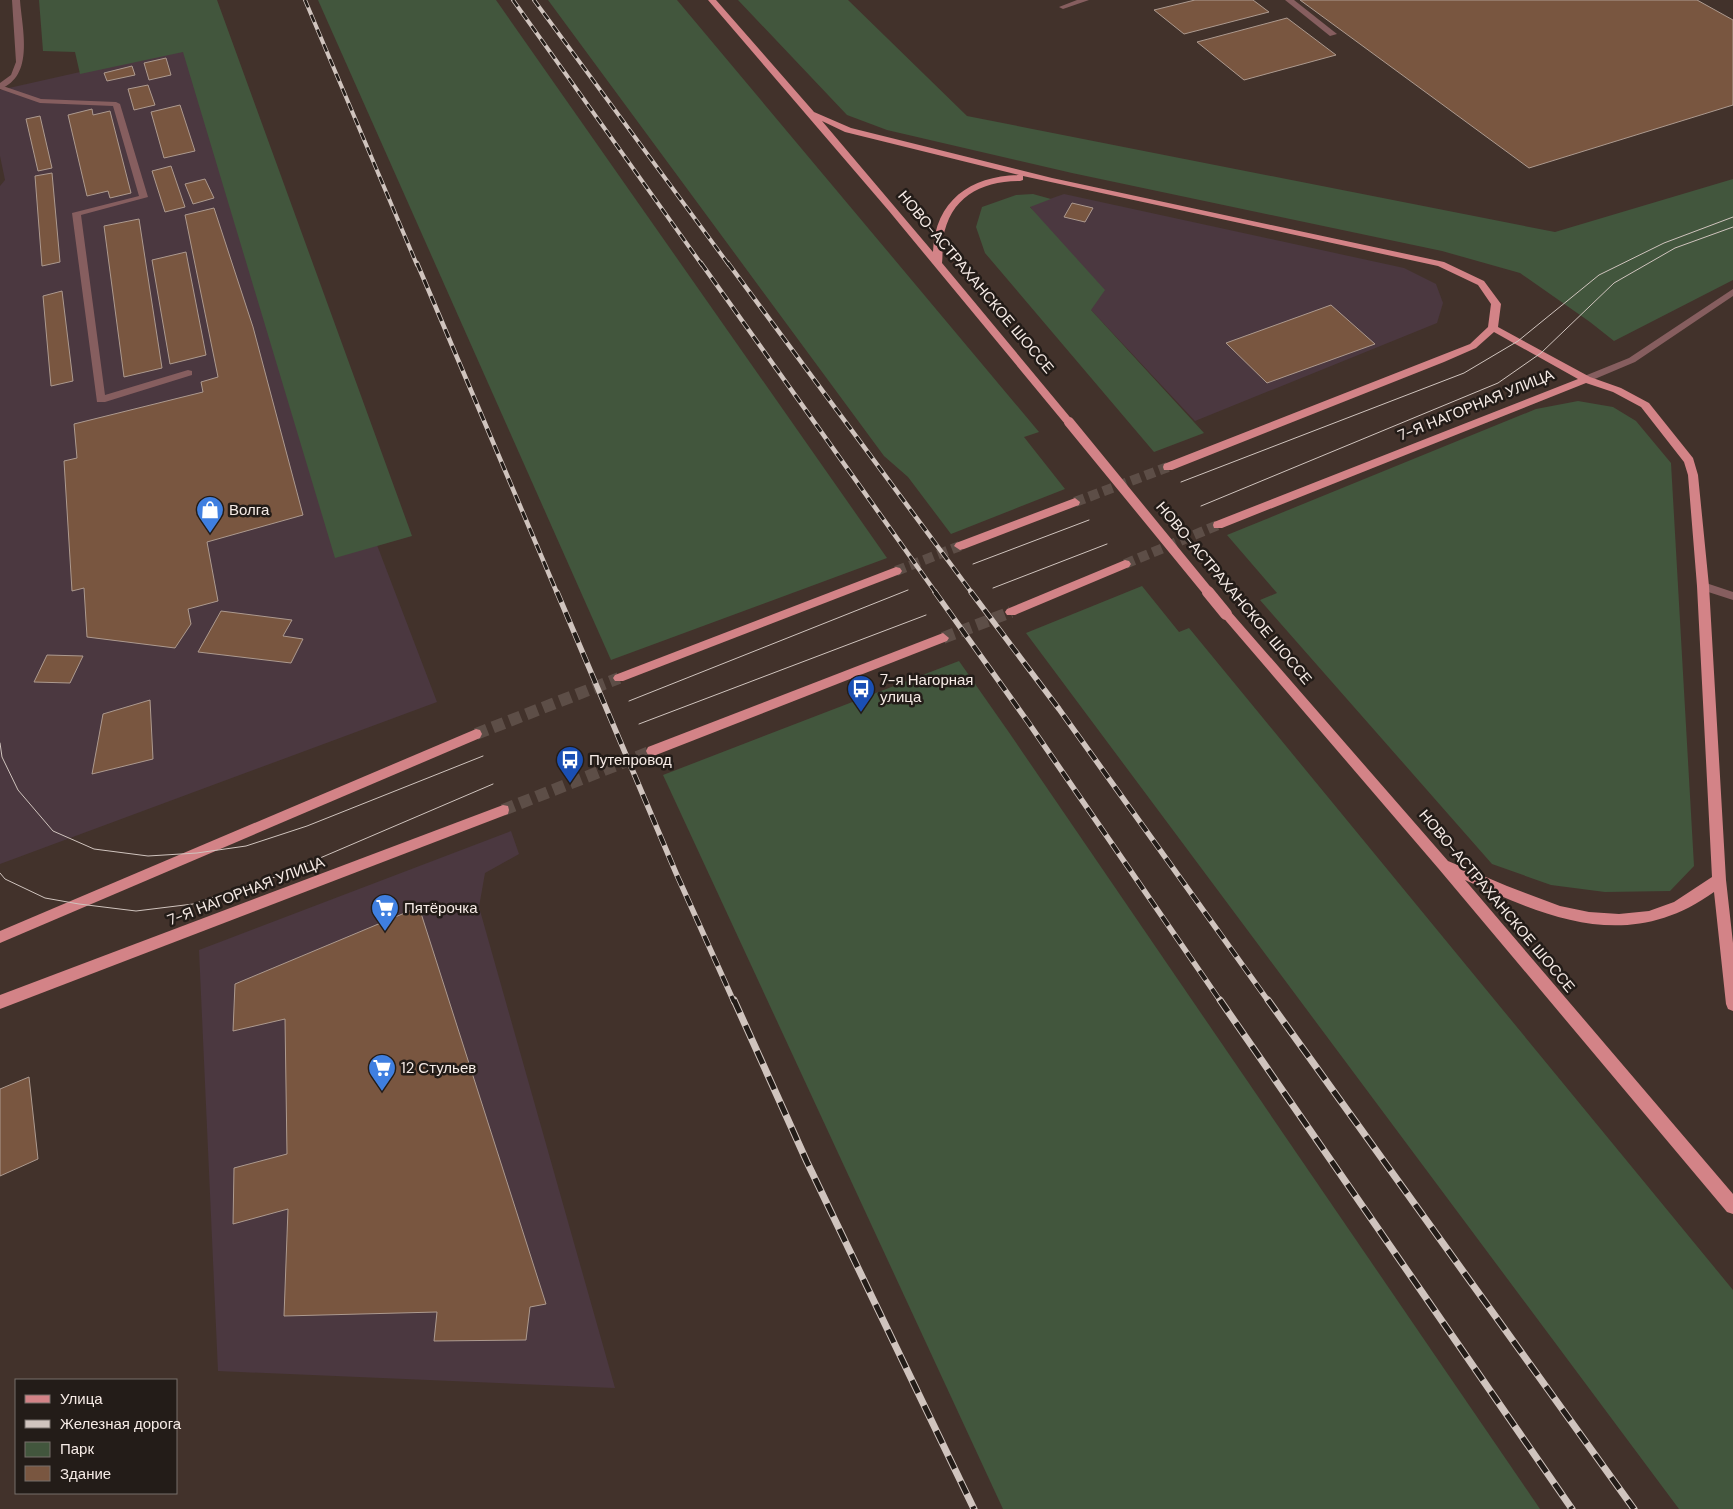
<svg xmlns="http://www.w3.org/2000/svg" width="1733" height="1509" font-family="'DM Sans',sans-serif">
	<style>
		.commercial { fill: #4b3840 }
		.green { fill: #42563d }
		.building { fill: #795640; stroke: #ad9a8f }
		.lines { fill: none; stroke-linecap: round; stroke-linejoin: round }
		.primary-tunnel-far1 { stroke: #5d4e47; stroke-width: 10; stroke-dasharray: 10 5; stroke-linecap: butt }
		.primary-tunnel { stroke: #5d4e47; stroke-width: 12; stroke-dasharray: 12 6; stroke-linecap: butt }
		.service { fill: #865e5f; fill-rule: evenodd }
		.minor { fill: #865e5f; fill-rule: evenodd }
		.primary { fill: #d38387; fill-rule: evenodd }
		.tram { stroke: #d0c4be; stroke-width: 1 }
		.rail-far3-casing { stroke: #d0c4be; stroke-width: 4 }
		.rail-far2-casing { stroke: #d0c4be; stroke-width: 4.5 }
		.rail-far1-casing { stroke: #d0c4be; stroke-width: 5.5 }
		.rail-casing { stroke: #d0c4be; stroke-width: 7 }
		.rail-far3 { stroke: #231c18; stroke-width: 2.5; stroke-dasharray: 8; stroke-linecap: butt }
		.rail-far2 { stroke: #231c18; stroke-width: 3; stroke-dasharray: 9; stroke-linecap: butt }
		.rail-far1 { stroke: #231c18; stroke-width: 4; stroke-dasharray: 11; stroke-linecap: butt }
		.rail { stroke: #231c18; stroke-width: 5; stroke-dasharray: 14; stroke-linecap: butt }
		.primary-bridge-far1 { stroke: #d38387; stroke-width: 10 }
		.primary-bridge { stroke: #d38387; stroke-width: 12 }
		.labels { text-anchor: middle; dominant-baseline: central; stroke-width: 5; stroke-linejoin: round; paint-order: stroke }
		.street-label { font-size: 15px; fill: #f6ebe6; stroke: #231c18 }
		.poi-label { font-size: 15px; fill: #f6ebe6; stroke: #231c18; text-anchor: start }
	</style>
	<rect width="100%" height="100%" fill="#42322b"/>
	<!-- commercial -->
	<g class="commercial">
		<path d="M187 48 437 702 0 864V186L5 180 0 156V90Z"/>
		<path d="M1064 194 1404 268 1436 284 1443 303 1437 323 1195 421 1091 310 1030 206Z"/>
		<path d="M511 831 519 854 485 873 479 907 615 1388 218 1371 199 950Z"/>
	</g>
	<!-- green -->
	<g class="green">
		<path d="M39 0H217L412 536 335 558 183 52 80 74 75 52 43 51Z"/>
		<path d="M318 0H496L887 558 611 660Z"/>
		<path d="M548 0H677L1039 432 1024 437 1065 489 951 534 908 477 884 456Z"/>
		<path d="M738 0H848L967 116 1555 232 1733 179V280L1614 341 1590 322 1520 273 1442 251 1072 173 887 130 847 115Z"/>
		<path d="M1033 194 1051 199 1030 207 1105 290 1091 310 1204 433 1154 452 985 253 976 227 982 207 1016 195Z"/>
		<path d="M1578 401 1613 407 1636 421 1671 463 1694 866 1670 891 1605 892 1551 885 1492 864 1260 600 1277 593 1227 535 1536 409Z"/>
		<path d="M1142 586 1179 632 1189 628 1733 1290V1509H1679L1026 633Z"/>
		<path d="M959 661 1008 731 1540 1509H1003L663 775Z"/>
	</g>
	<!-- building -->
	<g class="building">
		<path d="M1195 0H1253L1269 12 1184 34 1154 10Z"/>
		<path d="M1300 0H1697L1733 20V105L1529 168Z"/>
		<path d="M1287 18 1336 55 1244 80 1197 42Z"/>
		<path d="M166 58 171 75 149 80 144 63Z"/>
		<path d="M132 66 135 75 107 81 104 73Z"/>
		<path d="M148 85 155 105 134 110 128 89Z"/>
		<path d="M180 105 195 151 164 158 151 112Z"/>
		<path d="M92 109 93 115 110 111 131 193 110 198 108 191 87 196 68 115Z"/>
		<path d="M40 116 52 168 38 171 26 119Z"/>
		<path d="M171 166 185 207 165 212 152 171Z"/>
		<path d="M52 173 60 262 42 266 35 176Z"/>
		<path d="M205 179 214 198 193 204 185 184Z"/>
		<path d="M1072 203 1093 208 1085 222 1064 217Z"/>
		<path d="M214 208 253 327 303 515 207 542 218 601 188 609 191 624 175 648 87 637 84 588 72 591 64 461 77 458 74 424 203 392 201 382 218 377 185 215Z"/>
		<path d="M139 219 162 368 124 377 104 226Z"/>
		<path d="M186 252 206 355 170 364 152 260Z"/>
		<path d="M62 291 73 381 51 386 43 296Z"/>
		<path d="M1331 305 1375 344 1267 383 1226 343Z"/>
		<path d="M221 611 292 620 283 636 303 639 291 663 198 652Z"/>
		<path d="M47 655 83 656 70 683 34 682Z"/>
		<path d="M150 700 153 759 92 774 103 714Z"/>
		<path d="M419 907 546 1304 530 1307 526 1340 434 1341 437 1312 284 1316 288 1209 233 1224 234 1168 287 1154 285 1019 233 1031 235 984Z"/>
		<path d="M29 1077 38 1159 0 1176V1089Z"/>
	</g>
	<g class="lines">
		<!-- primary-tunnel-far1 -->
		<g class="primary-tunnel-far1">
			<path d="M1075 502 1168 467"/>
			<path d="M1125 564 1218 525"/>
			<path d="M896 571 960 546"/>
		</g>
		<!-- primary-tunnel -->
		<g class="primary-tunnel">
			<path d="M943 638 1011 612"/>
			<path d="M476 734 619 678"/>
			<path d="M503 810 652 751"/>
		</g>
		<!-- service -->
		<g class="service">
			<path d="M1077 0H1089L1063 9 1059 7Z"/>
			<path d="M1285 0H1294L1337 34 1330 36Z"/>
			<path d="M0 85 41 99 116 102 120 104 148 197 81 215 105 395 188 370 192 371V375L105 402H97L72 213 139 196 113 106 40 103 0 89Z"/>
			<path d="M1703 582 1733 592V600L1699 589 1697 586 1699 583Z"/>
		</g>
		<!-- minor -->
		<g class="minor">
			<path d="M12 0H20C22 29 35 76 0 89V83L11 75 16 62Z"/>
			<path d="M1733 289V296L1635 362 1590 381H1582L1581 379 1582 377 1629 358Z"/>
		</g>
		<!-- primary -->
		<g class="primary">
			<path d="M708 0H716L814 112 851 128 1052 178 1444 262 1484 281 1501 304 1498 327 1590 377 1621 388 1649 403 1693 458 1698 475 1709 586 1726 880 1733 943V1011L1728 1009 1726 1004 1714 892C1629 953 1550 919 1465 880L1733 1194V1214L1727 1212 1438 868 1220 614 1222 611H1230L1448 861 1507 886 1560 906 1589 912 1619 914 1649 911 1674 902 1712 877 1697 586 1688 475 1684 462 1641 407 1613 392 1586 383 1222 528H1214L1213 525 1214 522 1578 379 1494 332 1476 348 1444 362 1172 470H1164L1163 467 1164 464 1470 344 1488 327 1491 304 1478 285 1438 266 1023 176V180L1020 181C981 181 950 197 943 239 942 247 943 255 942 263L1074 422 1073 424H1065L889 211ZM822 121 845 132 1019 175C971 176 935 200 933 252Z"/>
			<path d="M1075 498 1080 502 1079 505 964 549 960 550 954 546 956 543Z"/>
			<path d="M1125 560 1129 561 1131 564 1129 567 1015 615H1007L1005 612 1007 609Z"/>
			<path d="M896 567 900 568 902 571 900 574 623 681H615L613 678 615 675Z"/>
			<path d="M943 633 949 638 947 641 656 755 652 756 648 755 646 751 648 747Z"/>
			<path d="M476 729 480 730 482 734 480 738 0 943V931Z"/>
			<path d="M503 805 508 806 509 810 508 814 0 1009V995Z"/>
		</g>
		<!-- tram -->
		<g class="tram">
			<path d="M1181 482 1464 373 1518 341 1599 275 1664 243 1733 217"/>
			<path d="M1201 506 1498 383 1541 353 1614 283 1675 248 1733 227"/>
			<path d="M973 564 1089 520"/>
			<path d="M993 588 1107 544"/>
			<path d="M629 701 908 590"/>
			<path d="M639 724 926 615"/>
			<path d="M0 743 2 757 18 790 53 831 94 849 148 856 197 853 246 846 307 826 483 756"/>
			<path d="M0 873 5 879 45 898 79 904 136 911 193 904 278 876 493 784"/>
		</g>
		<defs>
			<g id="rail-far3">
				<path d="M305 0 417 265"/>
				<path d="M513 0 702 265"/>
				<path d="M534 0 729 265"/>
			</g>
			<g id="rail-far2">
				<path d="M417 263 557 593"/>
				<path d="M701 263 936 593"/>
				<path d="M728 263 972 593"/>
			</g>
			<g id="rail-far1">
				<path d="M557 592 676 873 734 1002"/>
				<path d="M935 592 1028 722 1221 1002"/>
				<path d="M971 592 1059 709 1269 1002"/>
			</g>
			<g id="rail">
				<path d="M734 1000 807 1162 974 1509"/>
				<path d="M1220 1000 1572 1509"/>
				<path d="M1268 1000 1634 1509"/>
			</g>
		</defs>
		<!-- rail-far3 casing -->
		<use href="#rail-far3" class="rail-far3-casing"/>
		<!-- rail-far2 casing -->
		<use href="#rail-far2" class="rail-far2-casing"/>
		<!-- rail-far1 casing -->
		<use href="#rail-far1" class="rail-far1-casing"/>
		<!-- rail casing -->
		<use href="#rail" class="rail-casing"/>
		<!-- rail-far3 -->
		<use href="#rail-far3" class="rail-far3"/>
		<!-- rail-far2 -->
		<use href="#rail-far2" class="rail-far2"/>
		<!-- rail-far1 -->
		<use href="#rail-far1" class="rail-far1"/>
		<!-- rail -->
		<use href="#rail" class="rail"/>
		<!-- primary-bridge-far1 -->
		<path class="primary-bridge-far1" d="M1069 422 1209 593"/>
		<!-- primary-bridge -->
		<path class="primary-bridge" d="M1208 592 1226 614"/>
	</g>
	<!-- icons -->
	<defs>
		<symbol id="shop-pin" viewBox="-11 -11 22 30"><path d="M0 17L-7.5 6A9.5 9.5 0 1 1 7.5 6Z" fill="#3f7fe0" stroke="#231c18"/><path d="M-5-2.5h2.3a2.7 3.5 0 0 1 5.4 0H5L5.5 6h-11ZM-1.5-2.5h3a1.5 2.3 0 0 0-3 0Z" fill="#fff"/></symbol>
		<symbol id="bus-pin" viewBox="-11 -11 22 30"><path d="M0 17L-7.5 6A9.5 9.5 0 1 1 7.5 6Z" fill="#1a4fb4" stroke="#231c18"/><path d="M-5-6H5V4H4V6H2V4H-2V6H-4V4H-5ZM-3.5-4V0h7V-4ZM-3.5 1.2v1.5H-2V1.2ZM2 1.2v1.5H3.5V1.2Z" fill="#fff"/></symbol>
		<symbol id="supermarket-pin" viewBox="-11 -11 22 30"><path d="M0 17L-7.5 6A9.5 9.5 0 1 1 7.5 6Z" fill="#3f7fe0" stroke="#231c18"/><path d="M-6-5.5h2.5l.6 2H6L4.5 2H-2.5L-4.4-4H-6ZM-1.5 3.2a1.3 1.3 0 1 0 .1 0ZM3 3.2a1.3 1.3 0 1 0 .1 0Z" fill="#fff"/></symbol>
	</defs>
	<g fill-rule="evenodd">
		<use href="#shop-pin" x="194" y="494" width="32" height="43"/>
		<use href="#bus-pin" x="845" y="673" width="32" height="43"/>
		<use href="#bus-pin" x="554" y="744" width="32" height="43"/>
		<use href="#supermarket-pin" x="369" y="892" width="32" height="43"/>
		<use href="#supermarket-pin" x="366" y="1052" width="32" height="43"/>
	</g>
	<g class="labels">
		<!-- street labels -->
		<g class="street-label">
			<text transform="translate(976 282) rotate(50)">НОВО-АСТРАХАНСКОЕ ШОССЕ</text>
			<text transform="translate(1476 405) rotate(-22)">7-Я НАГОРНАЯ УЛИЦА</text>
			<text transform="translate(1234 593) rotate(50)">НОВО-АСТРАХАНСКОЕ ШОССЕ</text>
			<text transform="translate(246 891) rotate(-21)">7-Я НАГОРНАЯ УЛИЦА</text>
			<text transform="translate(1497 901) rotate(50)">НОВО-АСТРАХАНСКОЕ ШОССЕ</text>
		</g>
		<!-- poi labels -->
		<g class="poi-label">
			<text x="229" y="510">Волга</text>
			<text x="880" y="680">7-я Нагорная<tspan x="880" dy="17">улица</tspan></text>
			<text x="589" y="760">Путепровод</text>
			<text x="404" y="908">Пятёрочка</text>
			<text x="401" y="1068">12 Стульев</text>
		</g>
	</g>
	<!-- legend -->
	<rect x="15" y="1379" width="162" height="115" fill="#231c18" stroke="#776f6a"/>
	<rect x="25" y="1395" width="25" height="8" fill="#d38387" stroke="#776f6a"/>
	<text x="60" y="1404" font-size="15" fill="#f6ebe6">Улица</text>
	<rect x="25" y="1420" width="25" height="8" fill="#d0c4be" stroke="#776f6a"/>
	<text x="60" y="1429" font-size="15" fill="#f6ebe6">Железная дорога</text>
	<rect x="25" y="1442" width="25" height="15" fill="#42563d" stroke="#776f6a"/>
	<text x="60" y="1454" font-size="15" fill="#f6ebe6">Парк</text>
	<rect x="25" y="1466" width="25" height="15" fill="#795640" stroke="#776f6a"/>
	<text x="60" y="1479" font-size="15" fill="#f6ebe6">Здание</text>
</svg>
